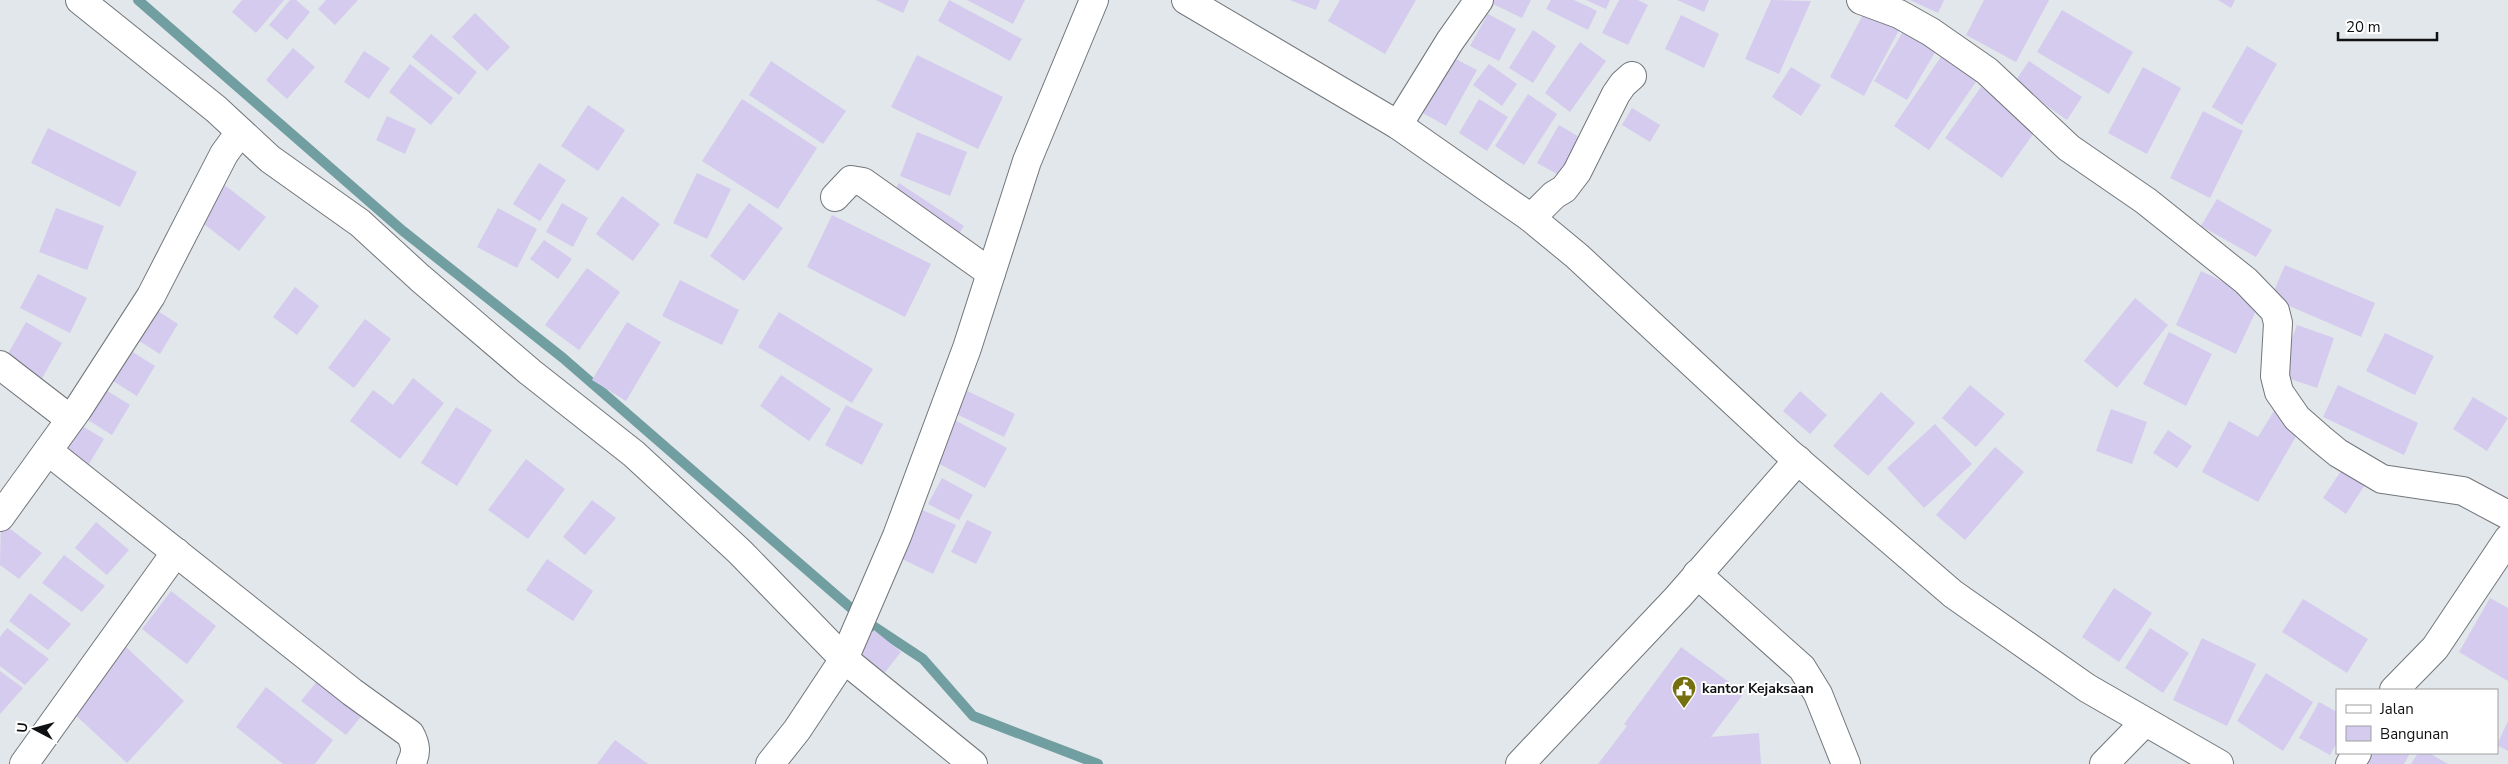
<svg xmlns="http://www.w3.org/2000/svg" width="2508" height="764" font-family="'Nunito Sans',sans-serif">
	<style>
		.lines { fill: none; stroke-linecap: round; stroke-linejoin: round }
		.stream { stroke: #719ea0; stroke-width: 10 }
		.building { fill: #d4cbee }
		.minor-casing { stroke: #72767a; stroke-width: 30 }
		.minor { stroke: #fff; stroke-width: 28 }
		.labels { text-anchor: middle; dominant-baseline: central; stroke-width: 4; stroke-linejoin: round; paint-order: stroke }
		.poi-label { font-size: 14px; font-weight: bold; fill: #101113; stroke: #fff; text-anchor: start }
	</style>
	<rect width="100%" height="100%" fill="#e2e7eb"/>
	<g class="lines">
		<!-- stream -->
		<path class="stream" d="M138 0 403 231 563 358 867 622 923 659 973 716 1098 764"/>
	</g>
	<!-- building -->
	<g class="building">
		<path d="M242 0H284L256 33 232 12Z"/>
		<path d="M290 0H296L310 12 287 40 269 25Z"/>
		<path d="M326 0H358L335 25 318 9Z"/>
		<path d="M876 0H909L903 13Z"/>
		<path d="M949 0 1022 39 1010 61 938 21Z"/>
		<path d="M967 0H1025L1013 24Z"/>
		<path d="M1290 0H1320L1316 10Z"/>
		<path d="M1340 0H1416L1385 54 1328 21Z"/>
		<path d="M1492 0H1531L1522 18 1491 3Z"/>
		<path d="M1551 0H1574L1597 11 1588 30 1546 9Z"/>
		<path d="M1586 0H1610L1606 9Z"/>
		<path d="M1619 0H1638L1648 5 1628 45 1602 33Z"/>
		<path d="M1677 0H1709L1704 12Z"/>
		<path d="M1771 0 1811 1 1779 74 1745 59Z"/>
		<path d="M1910 0H1944L1938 13Z"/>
		<path d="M1984 0H2049L2016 62 1966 35Z"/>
		<path d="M2218 0H2235L2231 8Z"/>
		<path d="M2062 10 2133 52 2109 94 2037 52Z"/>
		<path d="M1865 11 1899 30 1864 96 1830 77Z"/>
		<path d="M475 13 510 47 487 71 452 37Z"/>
		<path d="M1488 14 1516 29 1499 61 1470 46Z"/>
		<path d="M1681 15 1719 34 1704 68 1665 49Z"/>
		<path d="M1908 23 1941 42 1907 100 1874 81Z"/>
		<path d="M1533 30 1556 46 1533 83 1509 68Z"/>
		<path d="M431 34 477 72 459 95 412 57Z"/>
		<path d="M1580 42 1606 61 1570 112 1545 93Z"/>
		<path d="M2247 46 2277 64 2242 125 2212 107Z"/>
		<path d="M293 48 315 67 287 99 266 80Z"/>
		<path d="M1947 48 1982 73 1929 150 1894 126Z"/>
		<path d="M364 51 390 68 369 99 344 82Z"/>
		<path d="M1446 54 1477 70 1446 126 1416 109Z"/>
		<path d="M917 55 1003 97 978 149 891 107Z"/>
		<path d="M771 61 846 111 823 144 749 95Z"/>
		<path d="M2029 61 2082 97 2067 120 2014 83Z"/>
		<path d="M410 64 453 98 431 125 389 92Z"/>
		<path d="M1489 64 1517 84 1502 106 1473 85Z"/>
		<path d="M1791 67 1821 85 1801 116 1772 97Z"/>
		<path d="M2143 67 2181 88 2147 154 2108 133Z"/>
		<path d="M1981 87 2038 127 2002 178 1945 138Z"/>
		<path d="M1528 94 1557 114 1524 165 1495 146Z"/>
		<path d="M742 99 817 148 778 209 702 161Z"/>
		<path d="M1479 99 1508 117 1487 151 1459 133Z"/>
		<path d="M588 105 625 130 598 171 561 146Z"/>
		<path d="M1632 108 1660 125 1650 142 1622 125Z"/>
		<path d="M2203 111 2243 131 2210 198 2170 178Z"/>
		<path d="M387 116 416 129 405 154 376 140Z"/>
		<path d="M1559 125 1581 138 1559 175 1537 163Z"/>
		<path d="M48 128 137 172 120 207 31 163Z"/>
		<path d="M917 132 967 152 950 196 900 176Z"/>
		<path d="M539 163 566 180 540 221 513 204Z"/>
		<path d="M697 173 731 189 707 239 673 223Z"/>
		<path d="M222 183 266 217 239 251 196 218Z"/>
		<path d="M899 183 964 226 956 238 891 196Z"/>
		<path d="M622 196 660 224 633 261 596 234Z"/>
		<path d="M2217 199 2272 230 2256 257 2201 226Z"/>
		<path d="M562 203 588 218 573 247 546 232Z"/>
		<path d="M749 203 783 228 744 281 710 256Z"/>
		<path d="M56 208 104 226 87 270 39 252Z"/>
		<path d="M498 208 537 229 517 268 477 247Z"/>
		<path d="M832 215 931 264 905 317 807 267Z"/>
		<path d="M544 240 572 259 558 279 530 259Z"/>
		<path d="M2285 265 2375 303 2361 337 2271 298Z"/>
		<path d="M587 268 620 292 579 350 545 325Z"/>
		<path d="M2201 271 2261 300 2236 354 2176 325Z"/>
		<path d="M38 274 87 298 70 333 20 308Z"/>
		<path d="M680 280 739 310 722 345 662 316Z"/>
		<path d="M295 287 319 306 297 335 273 317Z"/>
		<path d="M2135 298 2168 325 2117 388 2084 361Z"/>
		<path d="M147 304 178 324 160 354 128 334Z"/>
		<path d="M779 312 873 369 852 403 758 347Z"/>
		<path d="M365 319 391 339 354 388 328 368Z"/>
		<path d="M26 322 62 343 41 380 5 359Z"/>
		<path d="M627 322 661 342 626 401 592 380Z"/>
		<path d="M2297 325 2334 338 2317 388 2279 375Z"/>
		<path d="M2169 332 2212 354 2186 406 2143 384Z"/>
		<path d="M2385 333 2434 356 2415 395 2366 371Z"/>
		<path d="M123 346 155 366 137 396 105 376Z"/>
		<path d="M781 375 831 409 809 441 760 406Z"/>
		<path d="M413 378 444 403 400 459 350 421 373 390 393 405Z"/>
		<path d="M98 385 130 405 112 435 80 415Z"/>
		<path d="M1970 385 2005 414 1976 447 1942 418Z"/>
		<path d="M2338 385 2418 423 2404 455 2323 417Z"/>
		<path d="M957 386 1015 414 1004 437 946 409Z"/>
		<path d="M1800 391 1827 415 1810 434 1783 411Z"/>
		<path d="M1881 392 1915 423 1868 476 1833 446Z"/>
		<path d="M2473 397 2508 418 2487 451 2453 429Z"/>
		<path d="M846 405 883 424 862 465 825 445Z"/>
		<path d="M456 407 492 430 457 486 421 463Z"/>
		<path d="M2111 409 2147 422 2132 464 2096 451Z"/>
		<path d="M2275 409 2302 426 2258 502 2202 472 2229 421 2258 437Z"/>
		<path d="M951 418 1007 448 985 488 930 459Z"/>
		<path d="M72 420 104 439 86 469 53 449Z"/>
		<path d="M1935 424 1972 464 1924 508 1887 468Z"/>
		<path d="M2168 430 2192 446 2177 468 2153 453Z"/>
		<path d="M1995 447 2024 472 1965 540 1936 515Z"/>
		<path d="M526 459 565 489 528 539 488 510Z"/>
		<path d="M2345 465 2368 480 2346 514 2323 498Z"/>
		<path d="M942 478 973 495 959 520 928 504Z"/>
		<path d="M592 500 616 518 585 555 563 537Z"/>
		<path d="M918 508 956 525 933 574 896 556Z"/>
		<path d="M967 520 992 532 976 564 951 552Z"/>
		<path d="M1 522 42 553 19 579 0 565Z"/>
		<path d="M96 522 129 550 107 575 75 548Z"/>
		<path d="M64 555 105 586 82 612 42 583Z"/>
		<path d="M547 559 593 591 573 621 526 590Z"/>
		<path d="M2114 588 2152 613 2119 662 2082 637Z"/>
		<path d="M171 591 216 626 187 664 142 629Z"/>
		<path d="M30 593 71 624 48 650 9 621Z"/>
		<path d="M2490 598 2508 608V681L2459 652Z"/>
		<path d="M2303 599 2368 639 2347 673 2282 632Z"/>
		<path d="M7 628 49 659 25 685 0 666V637Z"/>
		<path d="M2150 628 2189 653 2163 693 2125 668Z"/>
		<path d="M874 630 901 652 882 676 855 655Z"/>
		<path d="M2202 638 2256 664 2227 726 2173 700Z"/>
		<path d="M126 647 184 701 127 763 69 709Z"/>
		<path d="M1681 647 1744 693 1711 737 1759 733 1761 764H1598L1627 726 1624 724Z"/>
		<path d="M0 671 23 688 0 714Z"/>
		<path d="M2266 673 2313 702 2283 751 2237 721Z"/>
		<path d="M318 680 363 714 346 735 301 701Z"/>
		<path d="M266 687 333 740 315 764H283L236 727Z"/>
		<path d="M2319 702 2337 712V742L2330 755 2299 738Z"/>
		<path d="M2508 721V751L2497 745Z"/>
		<path d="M615 740 648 764H597Z"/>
		<path d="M2368 753H2410L2404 764H2362Z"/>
		<path d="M2418 753H2429L2448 764H2411Z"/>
	</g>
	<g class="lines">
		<defs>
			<g id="minor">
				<path d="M80 0 216 109 270 159 360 223 420 278 530 372 634 454 740 552 844 659 973 764"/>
				<path d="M1186 0 1398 125 1531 218 1577 256 1788 452 1953 594 2087 688 2219 764"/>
				<path d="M1861 0 1899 14 1931 32 1987 71 2069 148 2146 201 2246 281 2275 311 2278 323 2275 376 2279 392 2297 418 2321 439 2338 453 2382 479 2463 491 2508 515"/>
				<path d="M1398 125 1450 41 1479 0"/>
				<path d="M835 197 851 180 863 182 991 273"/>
				<path d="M1531 218 1554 195 1564 189 1577 172 1616 94 1623 84 1632 76"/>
				<path d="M0 365 70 419"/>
				<path d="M48 451 352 692 410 734C416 745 417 753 411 764"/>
				<path d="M0 517 78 409 151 296 224 154 240 132"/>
				<path d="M1697 574 1802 668 1818 694 1846 764"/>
				<path d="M2394 690 2435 648 2508 539"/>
				<path d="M24 764 176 552"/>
				<path d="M770 764 797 730 844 659 897 536 967 348 1027 161 1094 0"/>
				<path d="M1520 764 1678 597 1798 460"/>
				<path d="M2104 764 2145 722"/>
				<path d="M2350 764 2357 753"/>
			</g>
		</defs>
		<!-- minor casing -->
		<use href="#minor" class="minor-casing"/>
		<!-- minor -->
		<use href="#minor" class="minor"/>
	</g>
	<!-- icons -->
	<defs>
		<symbol id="civic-pin" viewBox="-11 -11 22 30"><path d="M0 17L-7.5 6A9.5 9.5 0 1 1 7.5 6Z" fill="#766f0f" stroke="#fff"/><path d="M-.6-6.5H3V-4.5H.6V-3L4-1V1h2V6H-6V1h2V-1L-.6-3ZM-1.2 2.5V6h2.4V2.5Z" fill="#fff"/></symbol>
	</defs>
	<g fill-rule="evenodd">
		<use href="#civic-pin" x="1670" y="674" width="28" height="38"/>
	</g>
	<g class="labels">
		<!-- poi labels -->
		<g class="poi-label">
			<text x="1702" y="688">kantor Kejaksaan</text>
		</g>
	</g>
	<!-- legend -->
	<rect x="2336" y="689" width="162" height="65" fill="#ffffff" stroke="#9fa0a1"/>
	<rect x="2346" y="705" width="25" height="8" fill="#ffffff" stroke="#9fa0a1"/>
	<text x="2380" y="714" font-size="15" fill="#101113">Jalan</text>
	<rect x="2346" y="726" width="25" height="15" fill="#d4cbee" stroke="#9fa0a1"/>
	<text x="2380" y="739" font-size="15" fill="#101113">Bangunan</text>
	<!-- north arrow -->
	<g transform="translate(35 729) rotate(276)" stroke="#ffffff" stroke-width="4" paint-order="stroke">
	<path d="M0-4L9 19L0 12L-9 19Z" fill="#101113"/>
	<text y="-8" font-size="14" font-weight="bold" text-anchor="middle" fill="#101113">U</text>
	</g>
	<!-- scale -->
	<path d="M2338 32v8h99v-8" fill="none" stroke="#101113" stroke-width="2.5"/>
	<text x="2346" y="32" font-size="15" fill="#101113" stroke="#ffffff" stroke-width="4" paint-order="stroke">20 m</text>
</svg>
